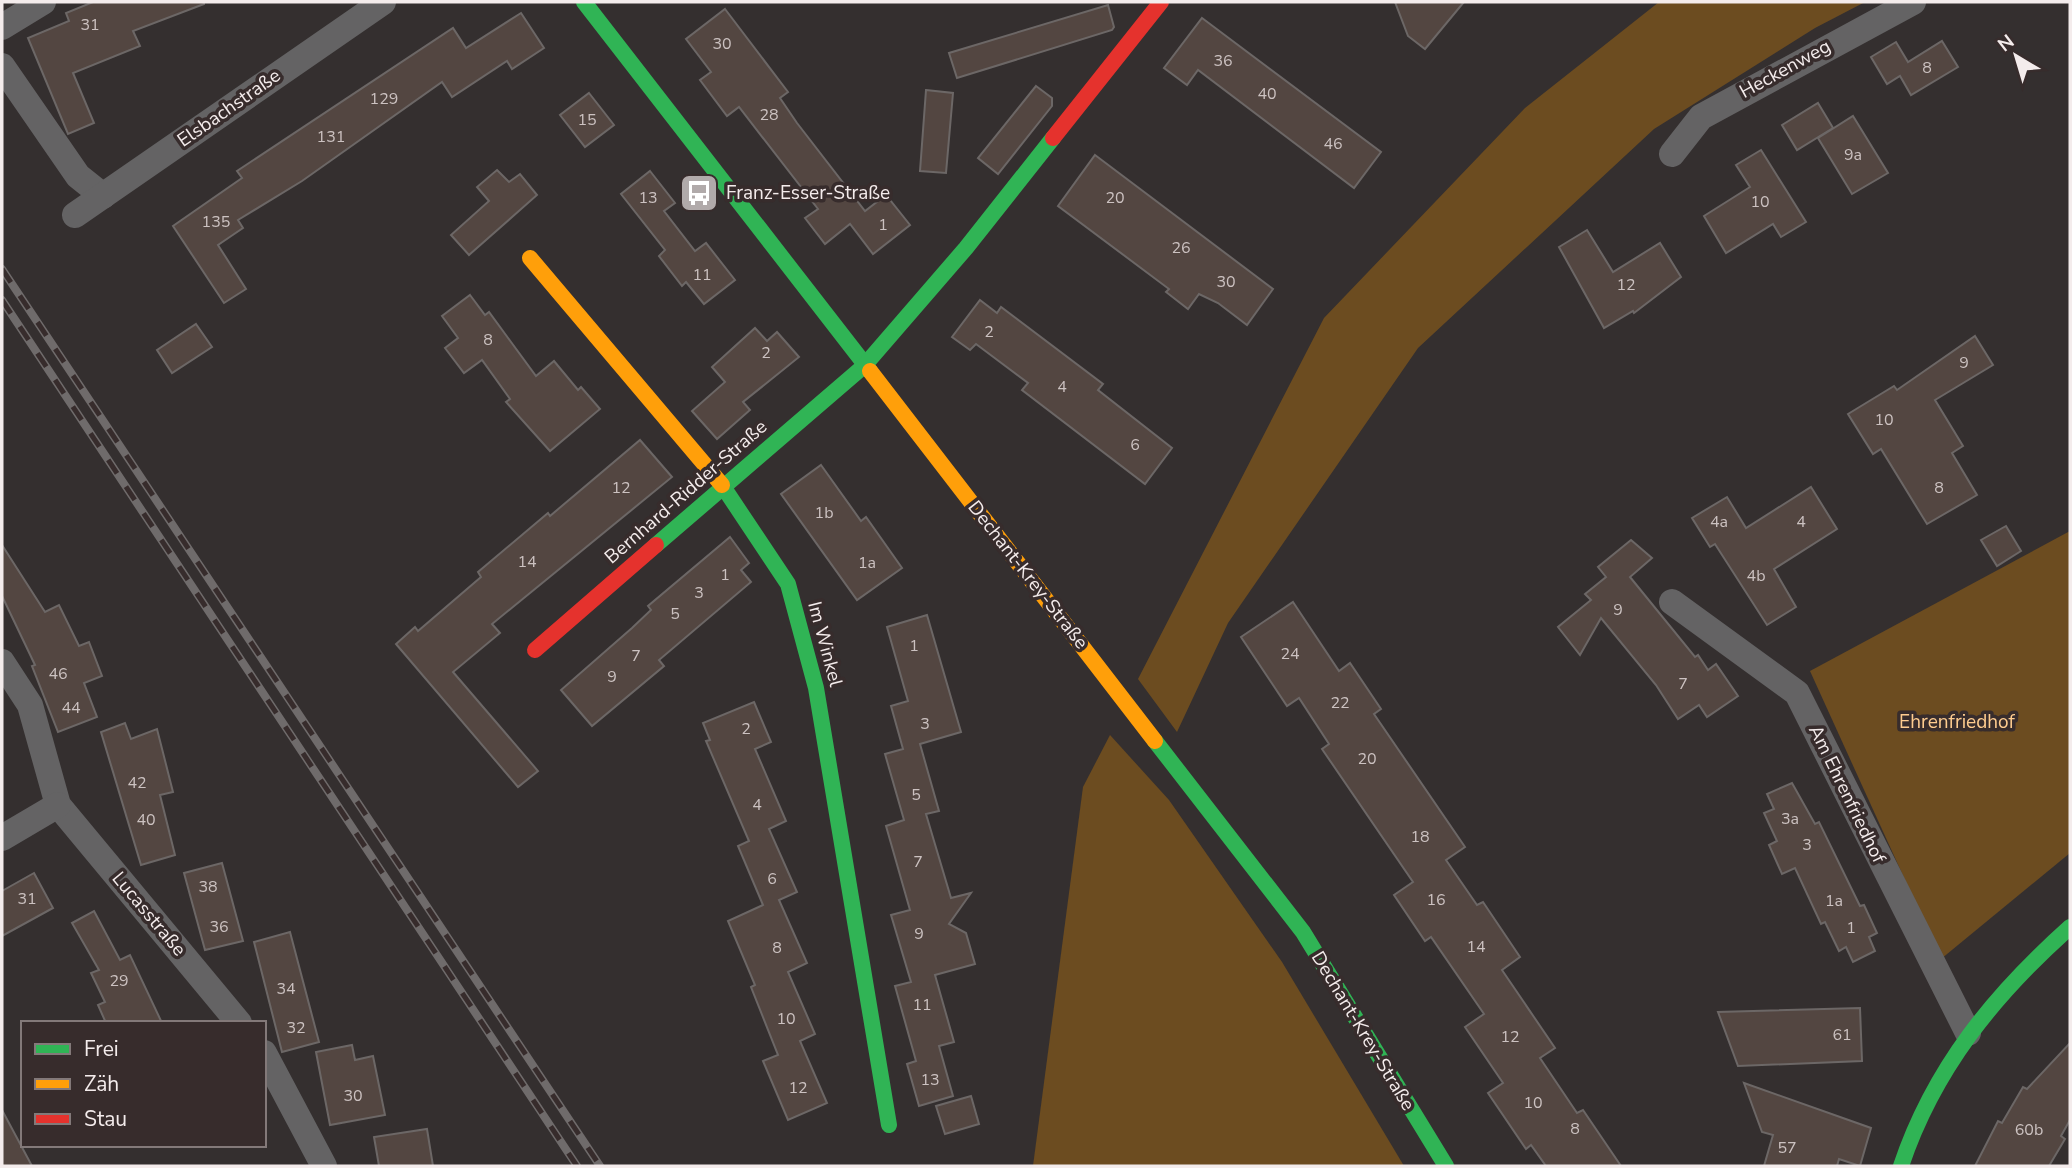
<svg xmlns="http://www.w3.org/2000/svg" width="2072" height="1168" font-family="'Nunito Sans',sans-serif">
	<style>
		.green { fill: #6c4c20 }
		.building { fill: #534641; stroke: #6c6766; stroke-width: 2 }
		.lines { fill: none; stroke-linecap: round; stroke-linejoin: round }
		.street { stroke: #646364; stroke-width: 26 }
		.fast { stroke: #30b455; stroke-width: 16 }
		.slow { stroke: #ff9f0a; stroke-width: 16 }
		.jam { stroke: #e5322d; stroke-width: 16 }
		.rail-casing { stroke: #6f6b6b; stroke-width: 8 }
		.rail { stroke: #372c2c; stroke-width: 5; stroke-dasharray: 16; stroke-linecap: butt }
		.labels { text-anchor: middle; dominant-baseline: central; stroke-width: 7; stroke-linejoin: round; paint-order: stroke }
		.number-label { font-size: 16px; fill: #ccc2c1 }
		.street-label { font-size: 19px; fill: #f4ecec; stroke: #372c2c }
		.poi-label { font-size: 19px; fill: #f4ecec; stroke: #372c2c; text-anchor: start }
		.park-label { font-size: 19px; fill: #fecc8f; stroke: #372c2c }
	</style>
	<rect width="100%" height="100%" fill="#342f2f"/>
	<!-- green -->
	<g class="green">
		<path d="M1659 2H1865L1815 28 1654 129 1418 348 1228 623 1177 732 1138 679 1324 318 1525 108Z"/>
		<path d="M2070 531V853L1941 959 1810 671Z"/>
		<path d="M1110 735 1169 800 1282 962 1404 1166H1033L1083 787Z"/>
	</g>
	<!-- building -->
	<g class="building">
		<path d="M93 2H204V4L133 31 140 46 73 73 94 123 68 134 28 38 69 21 66 13Z"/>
		<path d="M1395 2H1464L1425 49 1408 36Z"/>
		<path d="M1108 5 1114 27 1112 30 957 78 949 53Z"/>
		<path d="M725 9 788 92 780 98 797 123 865 211 886 195 910 225 873 254 850 224 825 244 805 218 818 209 739 107 727 116 700 80 711 72 686 39Z"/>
		<path d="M521 13 544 48 512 69 507 61 452 97 442 82 302 181 238 220 243 228 218 245 246 289 224 303 173 226 242 178 237 171 453 28 466 48Z"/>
		<path d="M1202 18 1381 152 1354 188 1198 70 1187 85 1164 68Z"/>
		<path d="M1942 41 1958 67 1911 95 1900 76 1887 84 1871 57 1896 42 1908 62Z"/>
		<path d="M1036 86 1052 98V106L998 174 978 158Z"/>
		<path d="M926 90 953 93 946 173 920 171Z"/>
		<path d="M589 93 614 125 585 147 560 115Z"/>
		<path d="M1818 103 1833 128 1797 150 1782 125Z"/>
		<path d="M1853 116 1888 173 1852 194 1818 138Z"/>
		<path d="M1761 150 1806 222 1781 237 1773 224 1726 253 1704 216 1750 187 1736 165Z"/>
		<path d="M1095 155 1273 289 1247 325 1218 303 1199 294 1188 309 1166 292 1169 289 1058 206Z"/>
		<path d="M497 170 509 182 520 174 537 195 469 255 451 235 489 201 477 187Z"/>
		<path d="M650 171 675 203 664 211 695 251 706 243 735 280 704 304 686 282 682 286 659 256 665 250 621 194Z"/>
		<path d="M1587 230 1613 272 1660 243 1681 277 1634 313 1633 311 1604 328 1559 247Z"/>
		<path d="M470 295 485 315 489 312 536 376 554 361 578 390 581 387 600 409 550 451 506 402 510 399 482 360 464 373 445 348 458 338 442 316Z"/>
		<path d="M980 300 997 313 1001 307 1103 384 1098 390 1172 448 1145 484 1022 390 1028 383 976 344 970 350 952 337Z"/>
		<path d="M196 324 212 347 172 373 157 350Z"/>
		<path d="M755 328 767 341 777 332 799 357 743 402 750 410 717 439 692 411 725 382 712 367Z"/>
		<path d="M1975 336 1993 365 1935 400 1963 446 1952 453 1977 495 1927 524 1881 449 1873 454 1848 414 1894 386 1897 390Z"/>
		<path d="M640 440 672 477 492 624 500 633 453 672 538 771 518 787 396 644 415 627 418 631 481 577 478 572 548 513 550 516Z"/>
		<path d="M821 465 861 521 866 517 902 568 857 600 781 494Z"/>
		<path d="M1811 487 1837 529 1774 569 1796 607 1767 625 1715 544 1710 547 1692 518 1727 497 1746 528Z"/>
		<path d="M2006 526 2021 551 1997 566 1981 540Z"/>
		<path d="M730 537 749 563 741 570 751 582 659 660 664 666 592 726 561 690 632 628 651 610 648 606Z"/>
		<path d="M1631 540 1652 558 1630 577 1695 657 1698 655 1708 670 1716 664 1738 696 1707 717 1699 705 1678 719 1656 685 1601 618 1580 655 1558 627 1591 600 1585 594 1606 577 1598 567Z"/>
		<path d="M2 545 45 612 59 605 79 646 89 642 102 676 84 683 97 717 58 732 32 666 35 665 2 596Z"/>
		<path d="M1293 602 1339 671 1350 663 1381 709 1374 714 1465 847 1446 860 1477 905 1483 902 1520 957 1502 970 1555 1048 1540 1058 1577 1113 1583 1110 1621 1166H1546L1531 1145 1526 1149 1488 1093 1503 1083 1465 1027 1484 1014 1431 937 1425 941 1394 895 1413 882 1322 749 1329 744 1299 698 1287 706 1241 637Z"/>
		<path d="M927 615 961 732 920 744 939 811 926 814 951 898 971 893 949 924 966 933 975 964 935 975 954 1042 939 1046 953 1096 919 1106 907 1064 916 1061 895 986 911 982 891 915 910 910 886 826 904 820 885 754 903 749 891 706 908 701 887 627Z"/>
		<path d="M754 702 771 742 755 749 786 821 769 829 797 892 779 900 807 963 788 972 815 1034 800 1041 827 1103 788 1120 763 1061 778 1055 751 987 755 985 728 921 763 905 738 846 749 841 706 741 710 740 703 723Z"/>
		<path d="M125 723 131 739 157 729 173 792 160 795 175 855 141 865 101 732Z"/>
		<path d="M1792 783 1815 824 1819 822 1860 906 1864 905 1877 933 1869 937 1875 951 1853 962 1846 947 1839 951 1825 922 1821 924 1795 868 1782 874 1769 845 1777 841 1764 813 1774 809 1767 794Z"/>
		<path d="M222 863 243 941 205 950 184 873Z"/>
		<path d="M34 873 53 908 2 936V891Z"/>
		<path d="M94 911 120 960 130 955 162 1023H106L98 1005 105 1002 91 973 99 970 72 923Z"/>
		<path d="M290 932 319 1042 282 1052 254 942Z"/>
		<path d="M1860 1008 1862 1061 1738 1066 1718 1012Z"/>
		<path d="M2070 1043V1120L2061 1136 2065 1139 2049 1166H1975L1998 1121 2002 1123 2023 1087 2027 1089Z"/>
		<path d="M352 1045 355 1060 373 1056 385 1115 330 1125 316 1052Z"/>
		<path d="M1744 1083 1871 1128 1860 1166 1839 1159 1837 1166H1764L1773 1135 1762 1132Z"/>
		<path d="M971 1096 979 1124 945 1134 936 1106Z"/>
		<path d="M2 1110 32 1166H2Z"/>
		<path d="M427 1129 433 1166H379L374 1137Z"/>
	</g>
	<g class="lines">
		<!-- street -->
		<g class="street">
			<path d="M2 27 43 2"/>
			<path d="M2 66 78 176 103 196"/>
			<path d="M1672 154 1701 117 1913 2"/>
			<path d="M75 215 383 2"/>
			<path d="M1672 602 1797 693 1968 1033"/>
			<path d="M2 662 30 705 58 805 239 1023"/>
			<path d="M2 838 58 805"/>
			<path d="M264 1053 324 1166"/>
		</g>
		<!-- fast -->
		<g class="fast">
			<path d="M584 2 870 371"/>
			<path d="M722 485 788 584 816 688 889 1125"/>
			<path d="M656 545 864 366 966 248 1053 138"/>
			<path d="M1155 741 1303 932 1446 1166"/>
			<path d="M1901 1166C1934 1068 1994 995 2070 927"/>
		</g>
		<!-- slow -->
		<g class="slow">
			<path d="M530 258 722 485"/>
			<path d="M870 371 1155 741"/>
		</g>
		<!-- jam -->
		<g class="jam">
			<path d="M1053 138 1161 2"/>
			<path d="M535 650 656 545"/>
		</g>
		<defs>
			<g id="rail">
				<path d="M2 269 600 1166"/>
				<path d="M2 300 577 1166"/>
			</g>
		</defs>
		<!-- rail casing -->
		<use href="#rail" class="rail-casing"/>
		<!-- rail -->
		<use href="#rail" class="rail"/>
	</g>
	<!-- icons -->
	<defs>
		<symbol id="bus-square" viewBox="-11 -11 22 22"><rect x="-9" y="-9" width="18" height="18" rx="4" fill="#b1aaaa" stroke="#372c2c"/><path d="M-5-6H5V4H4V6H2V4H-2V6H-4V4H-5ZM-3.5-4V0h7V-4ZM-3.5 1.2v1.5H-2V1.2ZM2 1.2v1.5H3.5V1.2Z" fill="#fff"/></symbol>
	</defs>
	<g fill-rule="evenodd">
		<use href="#bus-square" x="677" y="171" width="44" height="44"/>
	</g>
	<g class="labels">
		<!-- number labels -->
		<g class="number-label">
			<text x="90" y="25">31</text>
			<text x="722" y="44">30</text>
			<text x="1223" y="61">36</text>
			<text x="1927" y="68">8</text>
			<text x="1267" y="94">40</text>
			<text x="384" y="99">129</text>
			<text x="769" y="115">28</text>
			<text x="587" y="120">15</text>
			<text x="331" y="137">131</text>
			<text x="1333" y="144">46</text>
			<text x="1853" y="155">9a</text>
			<text x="648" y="198">13</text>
			<text x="1115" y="198">20</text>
			<text x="1760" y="202">10</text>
			<text x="216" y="222">135</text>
			<text x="883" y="225">1</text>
			<text x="1181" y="248">26</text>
			<text x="702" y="275">11</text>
			<text x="1226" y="282">30</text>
			<text x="1626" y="285">12</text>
			<text x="989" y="332">2</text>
			<text x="488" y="340">8</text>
			<text x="766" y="353">2</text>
			<text x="1964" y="363">9</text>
			<text x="1062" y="387">4</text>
			<text x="1884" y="420">10</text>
			<text x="1135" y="445">6</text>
			<text x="621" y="488">12</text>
			<text x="1939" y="488">8</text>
			<text x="824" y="513">1b</text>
			<text x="1719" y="522">4a</text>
			<text x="1801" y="522">4</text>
			<text x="527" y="562">14</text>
			<text x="867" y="563">1a</text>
			<text x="725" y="575">1</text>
			<text x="1756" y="576">4b</text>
			<text x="699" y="593">3</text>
			<text x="1618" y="610">9</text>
			<text x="675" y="614">5</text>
			<text x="914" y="646">1</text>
			<text x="1290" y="654">24</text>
			<text x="636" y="656">7</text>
			<text x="58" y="674">46</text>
			<text x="612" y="677">9</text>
			<text x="1683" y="684">7</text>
			<text x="1340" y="703">22</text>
			<text x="71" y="708">44</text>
			<text x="925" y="724">3</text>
			<text x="746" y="729">2</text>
			<text x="1367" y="759">20</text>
			<text x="137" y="783">42</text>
			<text x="916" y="795">5</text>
			<text x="757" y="805">4</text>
			<text x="1790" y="819">3a</text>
			<text x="146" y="820">40</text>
			<text x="1420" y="837">18</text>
			<text x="1807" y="845">3</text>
			<text x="918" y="862">7</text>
			<text x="772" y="879">6</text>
			<text x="208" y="887">38</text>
			<text x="27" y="899">31</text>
			<text x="1436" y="900">16</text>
			<text x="1834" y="901">1a</text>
			<text x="219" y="927">36</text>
			<text x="1851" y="928">1</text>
			<text x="919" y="934">9</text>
			<text x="1476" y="947">14</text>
			<text x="777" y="948">8</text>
			<text x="119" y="981">29</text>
			<text x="286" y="989">34</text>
			<text x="922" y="1005">11</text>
			<text x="786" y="1019">10</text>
			<text x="296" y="1028">32</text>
			<text x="1842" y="1035">61</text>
			<text x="1510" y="1037">12</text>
			<text x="930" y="1080">13</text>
			<text x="798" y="1088">12</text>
			<text x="353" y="1096">30</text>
			<text x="1533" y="1103">10</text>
			<text x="1575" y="1129">8</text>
			<text x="2029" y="1130">60b</text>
			<text x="1787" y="1148">57</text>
		</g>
		<!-- street labels -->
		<g class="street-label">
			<text transform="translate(1785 69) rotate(-29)">Heckenweg</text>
			<text transform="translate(229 108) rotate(-35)">Elsbachstraße</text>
			<text transform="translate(686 492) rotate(-41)">Bernhard-Ridder-Straße</text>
			<text transform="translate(1028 575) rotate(52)">Dechant-Krey-Straße</text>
			<text transform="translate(825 644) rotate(75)">Im Winkel</text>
			<text transform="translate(1847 794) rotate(64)">Am Ehrenfriedhof</text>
			<text transform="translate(149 914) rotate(50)">Lucasstraße</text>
			<text transform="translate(1363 1031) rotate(59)">Dechant-Krey-Straße</text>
		</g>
		<!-- poi labels -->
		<g class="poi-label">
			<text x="726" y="193">Franz-Esser-Straße</text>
		</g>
		<!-- park labels -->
		<g class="park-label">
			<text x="1957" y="722">Ehrenfriedhof</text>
		</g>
	</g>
	<!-- border -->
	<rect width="2072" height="1168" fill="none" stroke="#f4ecec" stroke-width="7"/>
	<!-- legend -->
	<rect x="21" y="1021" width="245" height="126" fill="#372c2c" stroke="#837979" stroke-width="2"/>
	<rect x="35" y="1044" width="35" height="10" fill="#30b455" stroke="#837979" stroke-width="2"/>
	<text x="84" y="1056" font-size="21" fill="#f4ecec">Frei</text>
	<rect x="35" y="1079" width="35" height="10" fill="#ff9f0a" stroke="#837979" stroke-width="2"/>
	<text x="84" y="1091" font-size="21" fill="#f4ecec">Zäh</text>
	<rect x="35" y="1114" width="35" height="10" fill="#e5322d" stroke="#837979" stroke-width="2"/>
	<text x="84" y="1126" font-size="21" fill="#f4ecec">Stau</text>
	<!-- north arrow -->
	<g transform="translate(2016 56) rotate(322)" stroke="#372c2c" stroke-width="5" paint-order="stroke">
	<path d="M0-5L12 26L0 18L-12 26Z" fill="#f4ecec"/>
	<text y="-10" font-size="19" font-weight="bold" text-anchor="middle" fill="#f4ecec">N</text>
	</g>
</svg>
